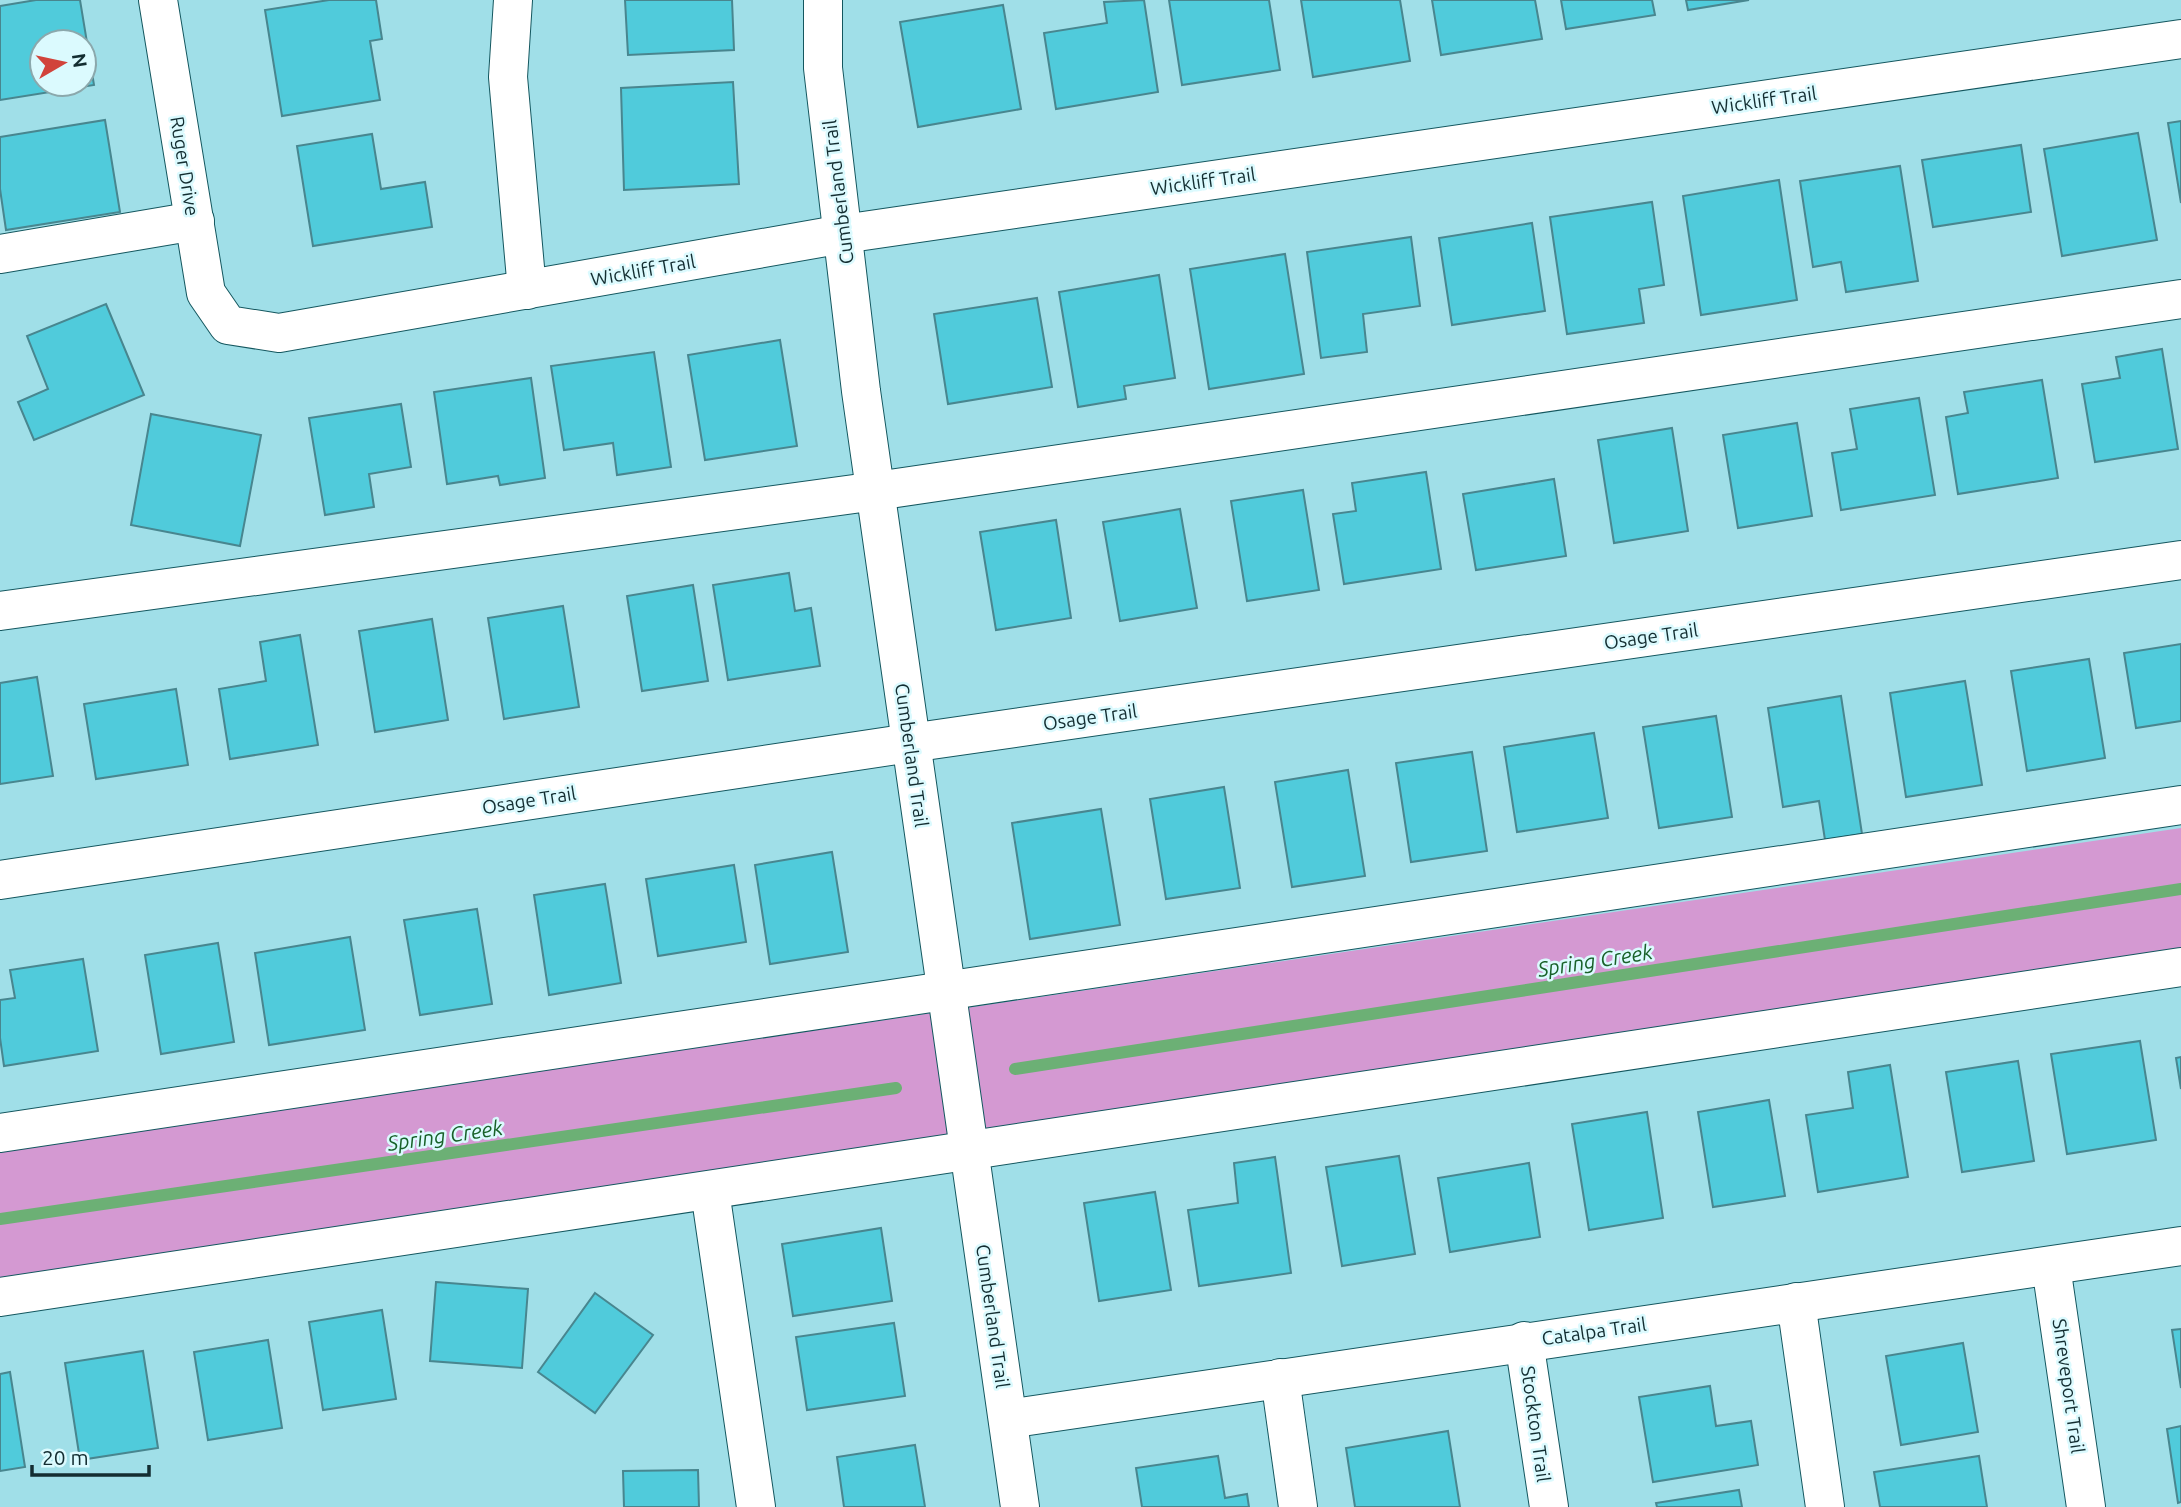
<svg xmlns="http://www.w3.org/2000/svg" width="2181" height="1507" font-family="Ubuntu,sans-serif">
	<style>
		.green { fill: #d499d2 }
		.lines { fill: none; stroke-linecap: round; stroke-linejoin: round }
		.stream { stroke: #6cb075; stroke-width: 12 }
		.building { fill: #50cbdb; stroke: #48868f; stroke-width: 2; fill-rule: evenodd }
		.minor-casing { stroke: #14575f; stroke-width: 40 }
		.minor { stroke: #fff; stroke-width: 38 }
		.labels { text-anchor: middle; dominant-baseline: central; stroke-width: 5; stroke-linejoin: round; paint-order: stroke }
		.street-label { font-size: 19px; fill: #132d31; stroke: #dbfafe }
		.water-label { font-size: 21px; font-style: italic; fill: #186129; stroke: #dbfafe }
	</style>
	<rect width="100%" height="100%" fill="#a0dfe8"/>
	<!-- green -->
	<path class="green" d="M2181 828V959L0 1293V1151Z"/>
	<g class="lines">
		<!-- stream -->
		<g class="stream">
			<path d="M1015 1069 2181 889"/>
			<path d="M0 1219 896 1088"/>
		</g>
	</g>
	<!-- building -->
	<g class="building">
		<path d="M36 0H80L94 85 0 100V6ZM42 42H84V84H42Z"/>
		<path d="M329 0H376L382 39 370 41 380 100 282 116 265 10Z"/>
		<path d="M625 0H732L734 50 628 55Z"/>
		<path d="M1144 0 1158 92 1056 109 1044 33 1107 23 1104 2Z"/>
		<path d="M1169 0H1269L1280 70 1182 85Z"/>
		<path d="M1301 0H1400L1410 61 1313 77Z"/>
		<path d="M1432 0H1535L1542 39 1441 55Z"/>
		<path d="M1561 0H1652L1655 15 1566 29Z"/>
		<path d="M1686 0H1749L1688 10Z"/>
		<path d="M1003 5 1021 109 918 127 900 22Z"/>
		<path d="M733 82 739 184 624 190 621 88Z"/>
		<path d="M105 120 120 212 6 230 0 189V137Z"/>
		<path d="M2181 121V203L2168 123Z"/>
		<path d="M2138 133 2157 240 2062 256 2044 149Z"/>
		<path d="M372 134 381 189 425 182 432 227 313 246 297 146Z"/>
		<path d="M2021 145 2031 212 1933 227 1922 160Z"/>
		<path d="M1900 166 1918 281 1846 292 1841 262 1813 267 1800 181Z"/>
		<path d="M1779 180 1797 300 1701 315 1683 196Z"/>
		<path d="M1652 202 1664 285 1639 289 1644 323 1567 334 1550 217Z"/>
		<path d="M1532 223 1545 311 1452 325 1439 238Z"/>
		<path d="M1411 237 1420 306 1363 314 1367 352 1321 358 1307 252Z"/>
		<path d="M1285 254 1304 374 1209 389 1190 269Z"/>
		<path d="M1159 275 1175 378 1124 386 1126 399 1078 407 1059 292Z"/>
		<path d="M1037 298 1052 387 948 404 934 314Z"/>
		<path d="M106 304 144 395 34 440 18 402 48 389 27 336Z"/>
		<path d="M780 340 797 446 705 460 688 355Z"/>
		<path d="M2162 349 2178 449 2095 462 2082 384 2120 378 2116 357Z"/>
		<path d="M654 352 671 467 617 475 613 443 564 450 551 366Z"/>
		<path d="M531 378 545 478 500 485 498 476 447 484 434 392Z"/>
		<path d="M2042 380 2058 478 1958 494 1946 417 1968 413 1964 392Z"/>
		<path d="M1919 398 1935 495 1841 510 1832 453 1857 449 1850 409Z"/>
		<path d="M401 404 411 467 369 474 374 507 325 515 309 418Z"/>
		<path d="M151 414 261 435 240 546 131 525Z"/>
		<path d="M1797 423 1812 516 1738 528 1723 435Z"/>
		<path d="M1672 428 1688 531 1614 543 1598 440Z"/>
		<path d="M1426 472 1441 569 1344 584 1333 514 1356 511 1352 483Z"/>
		<path d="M1554 479 1566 556 1476 570 1463 494Z"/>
		<path d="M1303 490 1319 590 1247 601 1231 501Z"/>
		<path d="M1180 509 1197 608 1120 621 1103 522Z"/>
		<path d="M1056 520 1071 618 996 630 980 532Z"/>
		<path d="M789 573 795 611 811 608 820 666 728 680 713 585Z"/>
		<path d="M693 585 708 681 642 691 627 596Z"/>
		<path d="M563 606 579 707 504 719 488 618Z"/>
		<path d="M432 619 448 720 375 732 359 631Z"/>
		<path d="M300 635 318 745 230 759 219 689 266 681 260 642Z"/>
		<path d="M2181 644V721L2136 728 2124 653Z"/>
		<path d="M2089 659 2105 758 2027 771 2011 671Z"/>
		<path d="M37 677 53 776 0 784V683Z"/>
		<path d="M1965 681 1982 785 1906 797 1890 693Z"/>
		<path d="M176 689 188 765 96 779 84 704Z"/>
		<path d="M1841 696 1862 834 1825 840 1819 801 1783 807 1768 708Z"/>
		<path d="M1716 716 1732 817 1659 828 1643 727Z"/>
		<path d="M1594 733 1608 818 1517 832 1504 747Z"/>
		<path d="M1472 752 1487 851 1411 862 1396 763Z"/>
		<path d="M1348 770 1365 876 1292 887 1275 782Z"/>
		<path d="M1224 787 1240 888 1166 899 1150 799Z"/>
		<path d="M1101 809 1120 925 1030 939 1012 823Z"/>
		<path d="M832 852 848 952 770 964 755 865Z"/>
		<path d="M734 865 746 942 658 956 646 879Z"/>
		<path d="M605 884 621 983 549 995 534 895Z"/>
		<path d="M477 909 492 1004 420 1015 404 920Z"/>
		<path d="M350 937 365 1030 269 1045 255 953Z"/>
		<path d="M218 943 234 1042 161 1054 145 955Z"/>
		<path d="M83 959 98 1051 4 1066 0 1038V1000L15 998 10 970Z"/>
		<path d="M2140 1041 2156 1140 2067 1154 2051 1054Z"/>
		<path d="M2181 1057V1089L2176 1058Z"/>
		<path d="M2018 1061 2034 1161 1962 1172 1946 1072Z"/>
		<path d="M1890 1065 1908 1177 1818 1192 1806 1115 1853 1108 1848 1072Z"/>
		<path d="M1769 1100 1785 1196 1713 1207 1698 1112Z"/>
		<path d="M1647 1112 1663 1218 1589 1230 1572 1124Z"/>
		<path d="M1399 1156 1415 1254 1342 1266 1326 1167Z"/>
		<path d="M1275 1157 1291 1273 1199 1286 1188 1210 1238 1203 1234 1163Z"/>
		<path d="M1529 1163 1540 1237 1450 1252 1438 1178Z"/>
		<path d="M1155 1192 1171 1290 1099 1301 1084 1203Z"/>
		<path d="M881 1228 892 1301 793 1316 782 1244Z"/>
		<path d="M436 1282 528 1289 522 1368 430 1361Z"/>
		<path d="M595 1293 653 1335 595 1413 538 1372Z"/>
		<path d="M382 1310 396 1399 323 1410 309 1322Z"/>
		<path d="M894 1323 905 1396 807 1410 796 1337Z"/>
		<path d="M2181 1329V1388L2172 1330Z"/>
		<path d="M268 1340 282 1428 208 1440 194 1352Z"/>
		<path d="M1963 1343 1978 1432 1901 1445 1886 1356Z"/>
		<path d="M143 1351 158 1448 80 1460 65 1363Z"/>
		<path d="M10 1372 25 1467 0 1471V1374Z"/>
		<path d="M1710 1386 1716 1426 1751 1421 1758 1465 1653 1482 1639 1397Z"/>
		<path d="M2181 1426V1502L2178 1503 2167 1429Z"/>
		<path d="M1448 1431 1460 1507H1355L1346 1448Z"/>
		<path d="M915 1445 925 1507H844L837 1457Z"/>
		<path d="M1218 1456 1225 1498 1247 1494 1249 1507H1142L1136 1468Z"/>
		<path d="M1979 1456 1987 1507H1880L1874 1472Z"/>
		<path d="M698 1470 699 1507H624L623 1471Z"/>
		<path d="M1739 1490 1742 1507H1657L1656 1503Z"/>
	</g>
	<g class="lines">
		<defs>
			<g id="minor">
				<path d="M158 0 206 293 228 325 279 333 843 234 2181 39"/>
				<path d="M513 0 508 77 527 290"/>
				<path d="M823 0V68L861 391 1020 1507"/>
				<path d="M0 254 195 221"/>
				<path d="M0 611 876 491 2181 299"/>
				<path d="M0 880 910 743 2181 560"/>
				<path d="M0 1133 2181 805"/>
				<path d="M710 1191 756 1507"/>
				<path d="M2051 1266 2086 1507"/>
				<path d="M0 1297 2181 967"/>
				<path d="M1796 1302 1825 1507"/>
				<path d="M1524 1341 1549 1507"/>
				<path d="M1280 1378 1298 1507"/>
				<path d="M1008 1419 2181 1246"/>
			</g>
		</defs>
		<!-- minor casing -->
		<use href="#minor" class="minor-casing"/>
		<!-- minor -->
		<use href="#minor" class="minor"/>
	</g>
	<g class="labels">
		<!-- street labels -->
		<g class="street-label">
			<text transform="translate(1764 100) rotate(-8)">Wickliff Trail</text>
			<text transform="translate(185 166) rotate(81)">Ruger Drive</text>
			<text transform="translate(1203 181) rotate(-8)">Wickliff Trail</text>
			<text transform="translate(838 192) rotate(-97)">Cumberland Trail</text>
			<text transform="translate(643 270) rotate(-10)">Wickliff Trail</text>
			<text transform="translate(1651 636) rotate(-8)">Osage Trail</text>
			<text transform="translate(1090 717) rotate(-8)">Osage Trail</text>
			<text transform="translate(912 755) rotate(82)">Cumberland Trail</text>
			<text transform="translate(529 800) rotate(-9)">Osage Trail</text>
			<text transform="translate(993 1316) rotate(82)">Cumberland Trail</text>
			<text transform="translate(1594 1331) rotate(-8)">Catalpa Trail</text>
			<text transform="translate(2069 1386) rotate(82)">Shreveport Trail</text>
			<text transform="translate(1536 1424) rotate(82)">Stockton Trail</text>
		</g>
		<!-- water labels -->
		<g class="water-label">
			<text transform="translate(1595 960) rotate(-9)">Spring Creek</text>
			<text transform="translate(445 1135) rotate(-8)">Spring Creek</text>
		</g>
	</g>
	<!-- north arrow -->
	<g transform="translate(63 63) rotate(81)"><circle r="33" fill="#dbfafe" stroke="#8ba8ac" stroke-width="2"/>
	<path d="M0-5L12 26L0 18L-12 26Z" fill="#d1433b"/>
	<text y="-10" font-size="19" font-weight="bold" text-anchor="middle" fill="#132d31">N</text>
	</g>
	<!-- scale -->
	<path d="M32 1465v10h117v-10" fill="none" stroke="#132d31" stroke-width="3.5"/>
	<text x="42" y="1465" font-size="21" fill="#132d31" stroke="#dbfafe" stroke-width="5" paint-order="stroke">20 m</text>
</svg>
